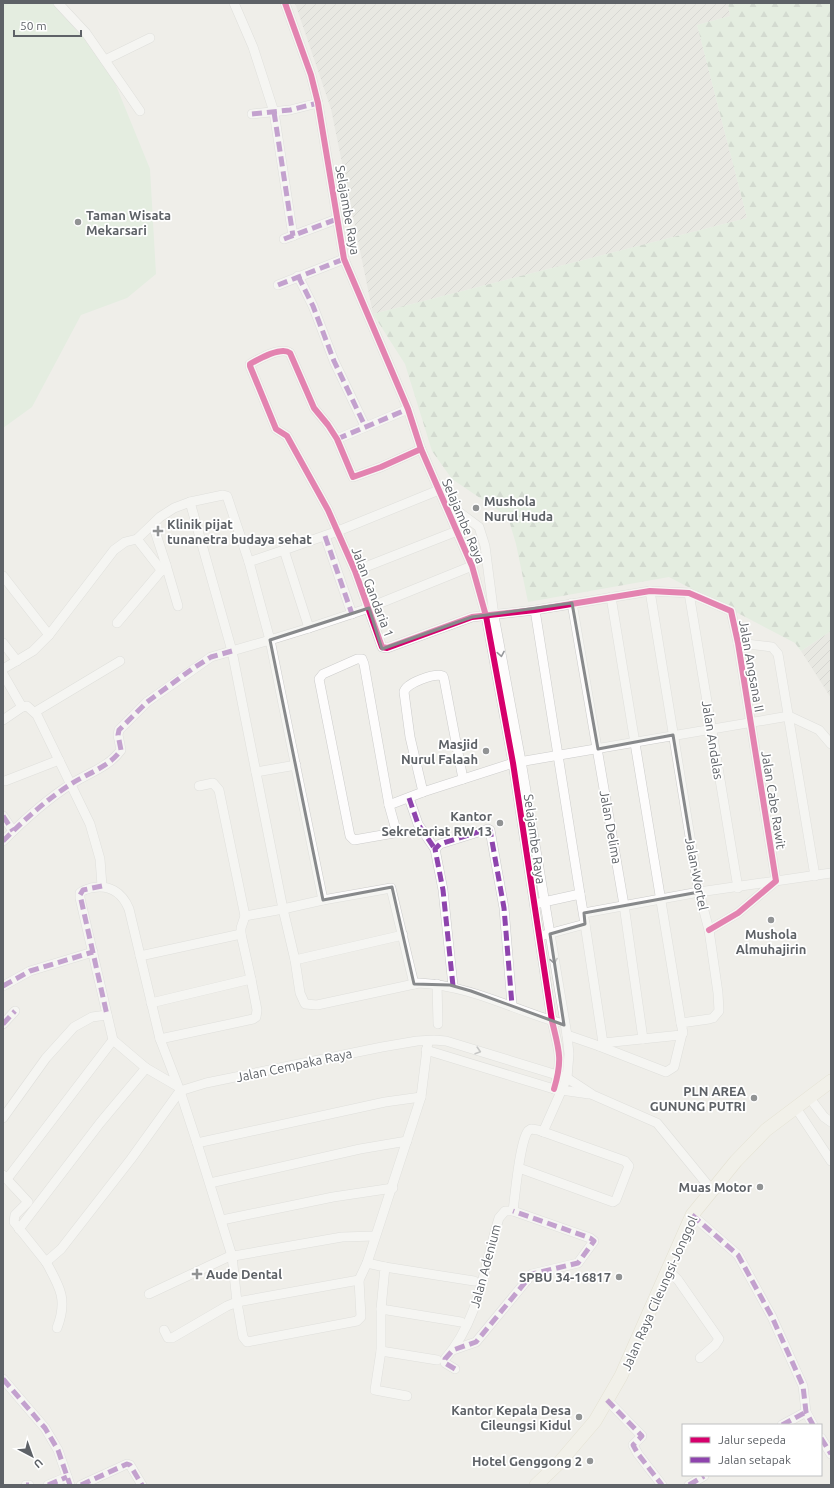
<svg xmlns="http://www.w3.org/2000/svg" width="834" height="1488" font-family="Ubuntu,sans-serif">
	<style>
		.industrial { fill: url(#industrial-furrows) }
		.forest { fill: url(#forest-firs) }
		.park { fill: #d7ebd6 }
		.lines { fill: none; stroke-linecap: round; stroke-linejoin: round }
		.street-casing { stroke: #cccccb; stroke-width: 10 }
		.primary-casing { stroke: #d7d0b7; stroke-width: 14 }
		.street { stroke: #fdfcfc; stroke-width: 9 }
		.primary { stroke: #f4f2e9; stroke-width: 13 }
		.quiet { stroke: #8e44ad; stroke-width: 5; stroke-dasharray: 10 5; stroke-linecap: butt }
		.cycleway-casing { stroke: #fff; stroke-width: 8 }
		.cycleway { stroke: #d6006c; stroke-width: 6 }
		.oneway { stroke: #96989b }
		.marked { fill: none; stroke: #87898b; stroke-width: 3; stroke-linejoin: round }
		.poi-dot { fill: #919394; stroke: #fff; stroke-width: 1.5 }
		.labels { text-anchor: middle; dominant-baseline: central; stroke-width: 3.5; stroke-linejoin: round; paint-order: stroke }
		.street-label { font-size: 13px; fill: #5e6267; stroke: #fff }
		.poi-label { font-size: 13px; font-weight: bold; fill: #5e6267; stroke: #fff; text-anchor: end }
	</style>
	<defs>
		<pattern id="industrial-furrows" width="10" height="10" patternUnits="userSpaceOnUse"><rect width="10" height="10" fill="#e0dfda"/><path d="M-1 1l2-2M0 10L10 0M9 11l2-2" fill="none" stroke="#b9b8b5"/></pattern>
		<pattern id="forest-firs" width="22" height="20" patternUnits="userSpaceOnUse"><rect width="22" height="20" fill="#d7ebd6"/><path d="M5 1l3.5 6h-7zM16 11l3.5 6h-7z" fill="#b2c2b1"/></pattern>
	</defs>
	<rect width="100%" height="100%" fill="#efeee9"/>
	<!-- industrial -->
	<g class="industrial">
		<path d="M295 3H728L730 16 697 25 747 218 373 314 331 109Z"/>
		<path d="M831 631V698L801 651Z"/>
	</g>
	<!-- forest -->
	<path class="forest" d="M728 3H831V631L801 651 795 643 669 577 528 602 516 544 508 517 452 479 432 451 405 364 373 314 747 218 697 25 730 16Z"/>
	<!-- park -->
	<path class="park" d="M3 3H63L115 83 150 169 156 274 127 298 81 315 32 407 3 428Z"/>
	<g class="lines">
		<defs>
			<g id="street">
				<path d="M58 3 86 33 140 111"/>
				<path d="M234 3 253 47 274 112 293 236"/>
				<path d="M285 3 311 75 318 103 344 259 408 409 421 449 472 566 486 616 513 763 552 1021C559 1050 563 1059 554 1089"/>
				<path d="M105 60 150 38"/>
				<path d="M252 114 290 110 318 103"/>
				<path d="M284 239 337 219"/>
				<path d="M298 276 313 306 334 361 365 426"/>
				<path d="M278 285 344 259"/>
				<path d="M337 439 408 409"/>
				<path d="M421 449 381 467 353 477 337 439 328 425 314 408 290 353C281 346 259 359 250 364V366L276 429 287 436 328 510 355 571 382 647 387 648 472 617 535 610 650 591 689 593 731 611 738 643 776 881 738 913 709 930"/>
				<path d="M439 490 338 531 284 550 309 628 363 610 472 566"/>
				<path d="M444 501 479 527 485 546 494 616 521 761 567 1035 569 1054 567 1078 543 1132"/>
				<path d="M190 502 232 651 283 909 245 916"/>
				<path d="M153 525 166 565"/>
				<path d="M325 536 352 614"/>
				<path d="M137 539 162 571"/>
				<path d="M284 550 249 562 270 640 309 628"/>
				<path d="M355 571 457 531"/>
				<path d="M3 576 49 635"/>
				<path d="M689 593 738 888"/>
				<path d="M611 597 681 1023"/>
				<path d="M572 603 624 905 643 1039"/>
				<path d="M535 610 580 894"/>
				<path d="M117 623 166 565 178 606"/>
				<path d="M3 643 17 661"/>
				<path d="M738 643 772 647 778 654 815 876"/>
				<path d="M357 659H362L364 664 389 805 396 830 394 833 354 840 350 836 319 679 323 674Z"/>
				<path d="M3 669 33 651 49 635 114 550 125 542 137 539 160 517 174 508 190 502 223 495 227 496 249 562"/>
				<path d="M3 674 22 707 27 706 37 715 90 824 100 859 102 886"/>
				<path d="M35 712 120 661"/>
				<path d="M3 720 22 707"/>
				<path d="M256 772 296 765"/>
				<path d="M5 781 59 760"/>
				<path d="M199 786 213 783 219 790 245 916 241 928V934L251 979"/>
				<path d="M423 792 410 737 404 692C406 683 434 673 443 676L444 679 463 779"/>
				<path d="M409 798 418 824 435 849"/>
				<path d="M389 805 423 792 513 763 789 716 819 730 831 744"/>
				<path d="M3 816 13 831"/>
				<path d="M3 841C24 820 46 800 71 784 88 773 109 767 121 750L118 735 119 730 147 702 211 657 270 640 323 900 391 888 414 984"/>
				<path d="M323 900 283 909 295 960 300 993 305 1004 317 1005 419 983C471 986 509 1008 557 1022"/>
				<path d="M539 903 580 894 585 924 544 935"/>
				<path d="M584 913 699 892 831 873"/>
				<path d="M585 924 603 1043"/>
				<path d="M140 956 241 934"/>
				<path d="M295 960 403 935"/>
				<path d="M437 984 438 1024"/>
				<path d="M3 986 30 971 93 952"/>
				<path d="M453 986 443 890 435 849 440 844 488 829 490 830 504 908 512 1005"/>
				<path d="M151 1003 251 979 257 1010 256 1017 253 1019 160 1039"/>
				<path d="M3 1024 15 1011"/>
				<path d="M567 1035 599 1046 603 1043 681 1035 683 1033 681 1023 709 1019 713 1018 719 1011 718 993 709 930 699 892 650 591"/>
				<path d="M599 1046 666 1072 674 1067 682 1034"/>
				<path d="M426 1050 554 1089 589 1094"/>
				<path d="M177 1086 146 1068 113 1040 80 898V893C83 890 87 889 91 888 109 884 122 892 129 909L160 1039 180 1091 197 1143 232 1256 237 1302 359 1280 367 1263 421 1097 428 1041"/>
				<path d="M809 1097 824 1117 831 1122"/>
				<path d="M796 1108 831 1161"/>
				<path d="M3 1118 46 1058 74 1027 92 1017 107 1015"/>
				<path d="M197 1143 385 1102 421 1097"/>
				<path d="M3 1175 28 1202 15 1215 14 1222 46 1262 61 1249 131 1159 180 1091 206 1083 382 1047 417 1041 434 1040 446 1041 567 1078 593 1095 657 1123 711 1189"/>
				<path d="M7 1179 113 1040"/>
				<path d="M210 1183 360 1149 407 1141"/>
				<path d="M692 1215 738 1255 772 1317 803 1386 806 1412 813 1425"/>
				<path d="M222 1220 333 1197 393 1188"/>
				<path d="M19 1229 100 1123 146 1068"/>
				<path d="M46 1262C60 1287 68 1300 57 1328"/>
				<path d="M367 1263 385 1267 381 1309V1351L375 1390 407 1396"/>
				<path d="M385 1267 474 1281"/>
				<path d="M668 1270 678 1280 717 1336 719 1339 715 1345 700 1358"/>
				<path d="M149 1294 228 1257 342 1237 375 1236"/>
				<path d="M381 1309 461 1322"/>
				<path d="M164 1330 168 1338H172L227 1306 237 1302 243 1337 247 1342 357 1321 361 1317 359 1280"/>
				<path d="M453 1350 476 1342 532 1274 578 1263 594 1241 590 1238 513 1211"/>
				<path d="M381 1351 437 1360"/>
				<path d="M455 1369 445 1363V1359C480 1319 484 1266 499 1218L505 1211H513C515 1195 520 1141 528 1131L531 1129 538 1130 625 1161 629 1166 616 1200 613 1202 519 1168"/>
				<path d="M3 1379 45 1428 58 1450 70 1485"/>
				<path d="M607 1400 642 1436 633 1445 638 1454 662 1485"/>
				<path d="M782 1425 806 1412"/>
				<path d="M821 1438 831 1454"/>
				<path d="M26 1485H29"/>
				<path d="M48 1485 67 1477"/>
				<path d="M81 1485 127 1464 130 1465 142 1485"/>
				<path d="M689 1485 704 1476"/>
			</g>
			<path id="primary" d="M536 1485 559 1463 595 1421 621 1376 692 1215 736 1161 766 1130 831 1081"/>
		</defs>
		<!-- street casing -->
		<use href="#street" class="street-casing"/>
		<!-- primary casing -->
		<use href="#primary" class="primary-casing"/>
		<!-- street -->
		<use href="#street" class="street"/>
		<!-- primary -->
		<use href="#primary" class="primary"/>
		<!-- quiet -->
		<g class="quiet">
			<path d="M274 112 293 236"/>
			<path d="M252 114 290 110 318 103"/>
			<path d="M284 239 337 219"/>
			<path d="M298 276 313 306 334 361 365 426"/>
			<path d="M278 285 344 259"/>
			<path d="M337 439 408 409"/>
			<path d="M325 536 352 614"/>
			<path d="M409 798 418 824 435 849"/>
			<path d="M3 816 13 831"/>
			<path d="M3 841C24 820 46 800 71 784 88 773 109 767 121 750L118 735 119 730 147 702 192 669 211 657 232 651"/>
			<path d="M102 886 83 890 80 895 107 1015"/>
			<path d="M3 986 30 971 93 952"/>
			<path d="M453 986 443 890 435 849 440 844 488 829 490 830 504 908 512 1005"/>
			<path d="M3 1024 15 1011"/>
			<path d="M692 1215 738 1255 772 1317 803 1386 806 1412 813 1425"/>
			<path d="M455 1369 445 1363V1359L453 1350 476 1342 532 1274 578 1263 594 1241 590 1238 513 1211"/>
			<path d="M3 1379 45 1428 58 1450 70 1485"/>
			<path d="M607 1400 642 1436 633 1445 638 1454 662 1485"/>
			<path d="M782 1425 806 1412"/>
			<path d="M821 1438 831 1454"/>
			<path d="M26 1485H29"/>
			<path d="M48 1485 67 1477"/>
			<path d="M81 1485 127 1464 130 1465 142 1485"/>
			<path d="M689 1485 704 1476"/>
		</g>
		<defs>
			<g id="cycleway">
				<path d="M285 3 311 75 318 103 344 259 408 409 421 449 472 566 486 616 513 763 552 1021C559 1050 563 1059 554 1089"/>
				<path d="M421 449 381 467 353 477 337 439 328 425 314 408 290 353C281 346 259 359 250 364V366L276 429 287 436 328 510 355 571 382 647 387 648 472 617 535 610 650 591 689 593 731 611 738 643 776 881 738 913 709 930"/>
			</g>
		</defs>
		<!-- cycleway casing -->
		<use href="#cycleway" class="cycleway-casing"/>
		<!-- cycleway -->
		<use href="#cycleway" class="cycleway"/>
	</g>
	<!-- one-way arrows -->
	<defs><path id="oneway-chevron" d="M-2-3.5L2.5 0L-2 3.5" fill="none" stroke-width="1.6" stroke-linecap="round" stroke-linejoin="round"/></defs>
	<g class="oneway">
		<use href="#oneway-chevron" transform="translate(501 654) rotate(80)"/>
		<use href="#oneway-chevron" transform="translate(554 961) rotate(81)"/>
		<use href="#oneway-chevron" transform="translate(478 1051) rotate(17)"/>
	</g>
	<!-- marked area -->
	<path d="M0 0H834V1488H0ZM572 603 598 749 673 735 699 892 584 913 585 924 550 934 564 1025 471 991 450 985 414 984 392 887 323 900 270 640 369 608 382 649 472 617Z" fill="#efeee9" fill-opacity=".55" fill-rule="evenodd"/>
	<path class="marked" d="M572 603 598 749 673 735 699 892 584 913 585 924 550 934 564 1025 471 991 450 985 414 984 392 887 323 900 270 640 369 608 382 649 472 617Z"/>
	<!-- markers -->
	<g class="poi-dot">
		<circle cx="78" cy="222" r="4"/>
		<circle cx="476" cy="508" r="4"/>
		<path d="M156 525h4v4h4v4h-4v4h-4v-4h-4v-4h4z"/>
		<circle cx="486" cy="751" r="4"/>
		<circle cx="500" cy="823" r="4"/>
		<circle cx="771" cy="920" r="4"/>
		<circle cx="754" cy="1098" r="4"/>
		<circle cx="760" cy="1187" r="4"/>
		<path d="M195 1268h4v4h4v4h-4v4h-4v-4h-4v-4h4z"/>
		<circle cx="619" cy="1277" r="4"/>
		<circle cx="579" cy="1417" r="4"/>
		<circle cx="590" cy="1461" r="4"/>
	</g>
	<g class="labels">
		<!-- street labels -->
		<g class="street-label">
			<text transform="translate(348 210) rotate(80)">Selajambe Raya</text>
			<text transform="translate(464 521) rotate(67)">Selajambe Raya</text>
			<text transform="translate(373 592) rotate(69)">Jalan Gandaria 1</text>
			<text transform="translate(752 666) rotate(80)">Jalan Angsana II</text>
			<text transform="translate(713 740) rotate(81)">Jalan Andalas</text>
			<text transform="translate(774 800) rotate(81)">Jalan Cabe Rawit</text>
			<text transform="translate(611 827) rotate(80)">Jalan Delima</text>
			<text transform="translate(535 839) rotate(82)">Selajambe Raya</text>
			<text transform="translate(697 874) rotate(79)">Jalan Wortel</text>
			<text transform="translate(294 1065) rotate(-12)">Jalan Cempaka Raya</text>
			<text transform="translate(485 1266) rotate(-75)">Jalan Adenium</text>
			<text transform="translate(659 1293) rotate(-66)">Jalan Raya Cileungsi-Jonggol</text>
		</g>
		<!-- poi labels -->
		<g class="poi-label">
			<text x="86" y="215" text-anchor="start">Taman Wisata<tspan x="86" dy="15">Mekarsari</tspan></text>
			<text x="484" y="501" text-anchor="start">Mushola<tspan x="484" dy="15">Nurul Huda</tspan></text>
			<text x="167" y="524" text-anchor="start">Klinik pijat<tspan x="167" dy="15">tunanetra budaya sehat</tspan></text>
			<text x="478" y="744">Masjid<tspan x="478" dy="15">Nurul Falaah</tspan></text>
			<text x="492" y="816">Kantor<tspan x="492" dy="15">Sekretariat RW 13</tspan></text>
			<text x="771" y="934" text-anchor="middle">Mushola<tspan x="771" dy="15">Almuhajirin</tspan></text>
			<text x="746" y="1091">PLN AREA<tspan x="746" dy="15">GUNUNG PUTRI</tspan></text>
			<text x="752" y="1187">Muas Motor</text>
			<text x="206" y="1274" text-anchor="start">Aude Dental</text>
			<text x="611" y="1277">SPBU 34-16817</text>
			<text x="571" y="1410">Kantor Kepala Desa<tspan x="571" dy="15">Cileungsi Kidul</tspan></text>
			<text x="582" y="1461">Hotel Genggong 2</text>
		</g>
	</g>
	<!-- border -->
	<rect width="834" height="1488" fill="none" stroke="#5e6267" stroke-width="8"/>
	<!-- legend -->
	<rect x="682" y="1424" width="140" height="52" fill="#ffffff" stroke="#bfc0c2"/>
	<rect x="690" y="1437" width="20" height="6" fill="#d6006c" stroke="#bfc0c2"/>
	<text x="718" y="1444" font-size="12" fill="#5e6267">Jalur sepeda</text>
	<rect x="690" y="1457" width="20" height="6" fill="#8e44ad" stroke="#bfc0c2"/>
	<text x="718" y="1464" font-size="12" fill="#5e6267">Jalan setapak</text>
	<!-- north arrow -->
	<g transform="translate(32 1456) rotate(139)" stroke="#ffffff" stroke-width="3" paint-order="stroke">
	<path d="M0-3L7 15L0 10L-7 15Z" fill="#5e6267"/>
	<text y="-6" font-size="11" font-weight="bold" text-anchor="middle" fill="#5e6267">U</text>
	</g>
	<!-- scale -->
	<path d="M14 30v6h67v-6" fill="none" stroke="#5e6267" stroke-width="2"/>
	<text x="20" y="30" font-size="12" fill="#5e6267" stroke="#ffffff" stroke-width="3" paint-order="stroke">50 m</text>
</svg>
